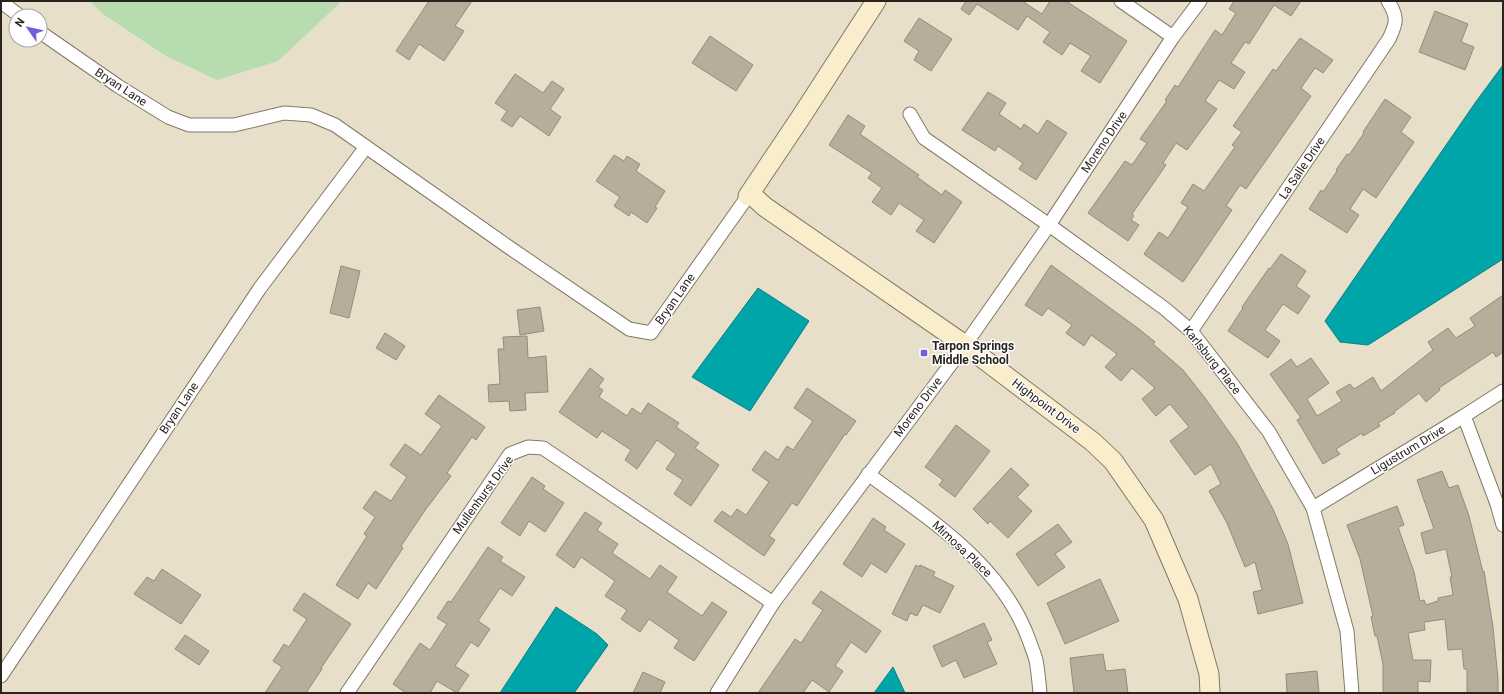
<svg xmlns="http://www.w3.org/2000/svg" width="1504" height="694" font-family="Roboto,sans-serif">
	<style>
		.green { fill: #b7dcaf }
		.water { fill: #00a5aa; stroke: #0c7f80 }
		.building { fill: #b6ad9a; stroke: #948b79 }
		.lines { fill: none; stroke-linecap: round; stroke-linejoin: round }
		.street-casing { stroke: #817967; stroke-width: 15 }
		.secondary-casing { stroke: #817967; stroke-width: 21 }
		.street { stroke: #fff; stroke-width: 13 }
		.secondary { stroke: #f9edcb; stroke-width: 19 }
		.poi-dot { fill: #7060da; stroke: #fff; stroke-width: 1.5 }
		.labels { text-anchor: middle; dominant-baseline: central; stroke-width: 3; stroke-linejoin: round; paint-order: stroke }
		.street-label { font-size: 12px; fill: #29251e; stroke: #fff }
		.poi-label { font-size: 12px; font-weight: bold; fill: #29251e; stroke: #fff; text-anchor: start }
	</style>
	<rect width="100%" height="100%" fill="#e8dfcb"/>
	<!-- green -->
	<path class="green" d="M90 1H342L278 61 217 80 166 56 103 14Z"/>
	<!-- water -->
	<g class="water">
		<path d="M1503 65V259L1368 345 1340 342 1325 321 1475 103Z"/>
		<path d="M758 288 809 321 750 411 692 377Z"/>
		<path d="M556 607 597 634 608 645 574 693H500Z"/>
		<path d="M893 667 905 693H874Z"/>
	</g>
	<!-- building -->
	<g class="building">
		<path d="M429 1H472L455 26 464 31 444 61 419 44 409 60 396 51Z"/>
		<path d="M966 1H1022L1042 14 1050 1H1066L1127 41 1100 83 1081 71 1091 56 1070 43 1062 55 1043 42 1050 32 1027 16 1018 30 977 4 969 15 961 9Z"/>
		<path d="M1234 1H1301L1291 16 1274 5 1249 44 1245 42 1231 63 1245 72 1234 89 1219 80 1205 101 1217 109 1187 150 1176 143 1163 163 1166 165 1132 214 1134 216 1131 220 1139 225 1128 241 1088 213 1125 161 1132 165 1147 143 1140 139 1167 101 1165 100 1175 85 1178 87 1215 30 1222 35 1236 13 1229 9Z"/>
		<path d="M1435 11 1468 24 1461 42 1474 47 1465 70 1419 52Z"/>
		<path d="M919 18 952 39 931 71 914 60 919 51 904 41Z"/>
		<path d="M710 36 753 65 736 91 692 63Z"/>
		<path d="M1300 38 1333 60 1323 73 1315 68 1301 88 1311 96 1246 189 1240 185 1226 206 1232 210 1183 282 1144 254 1159 232 1168 238 1188 207 1181 203 1193 184 1204 191 1235 147 1232 145 1242 132 1233 126 1273 69 1276 71Z"/>
		<path d="M515 74 543 93 552 81 564 89 550 109 561 117 549 136 520 116 512 127 501 120 507 111 495 103Z"/>
		<path d="M988 92 1006 103 999 114 1021 129 1024 124 1038 134 1047 120 1067 133 1036 180 1019 169 1023 163 998 146 995 151 962 130Z"/>
		<path d="M1385 99 1411 117 1401 132 1414 142 1376 198 1363 189 1350 209 1359 215 1347 233 1309 209 1321 190 1323 192 1337 171 1336 170 1347 154 1349 155 1364 133 1363 132Z"/>
		<path d="M848 115 865 126 860 134 919 175 917 177 942 195 945 190 962 202 934 243 916 231 924 220 899 203 891 215 872 202 882 188 868 178 872 173 829 145Z"/>
		<path d="M614 155 624 161 627 156 640 164 636 171 665 191 655 207 657 208 647 223 631 212 629 216 614 206 620 197 596 181Z"/>
		<path d="M1281 254 1306 271 1296 286 1310 296 1298 314 1283 304 1265 330 1280 341 1268 358 1228 331 1243 308 1242 307 1269 268 1270 269Z"/>
		<path d="M1051 265 1139 329 1155 342 1153 344 1183 370 1205 398 1237 443 1273 509 1288 544 1303 603 1258 614 1253 592 1262 590 1255 562 1245 567 1227 523 1209 491 1221 484 1211 464 1195 475 1170 441 1189 427 1170 404 1156 416 1142 399 1155 388 1132 368 1121 381 1105 367 1117 354 1091 335 1084 346 1066 333 1072 325 1048 308 1042 316 1025 305Z"/>
		<path d="M341 266 360 271 349 318 330 313Z"/>
		<path d="M1503 295V352L1496 357 1493 352 1439 388 1440 390 1426 402 1419 393 1394 412 1395 413 1378 423 1380 426 1363 436 1362 433 1336 449 1340 454 1323 464 1297 420 1301 418 1270 374 1291 359 1297 367 1311 358 1329 383 1307 399 1317 416 1342 401 1336 392 1350 384 1354 389 1373 377 1381 391 1433 350 1428 342 1448 328 1456 338 1475 326 1470 318Z"/>
		<path d="M540 307 544 331 520 335 517 310Z"/>
		<path d="M385 333 405 346 396 360 376 348Z"/>
		<path d="M527 336 528 358 546 356 548 392 525 393 526 410 510 411 509 401 489 402 488 385 500 384 498 349H504L503 337Z"/>
		<path d="M590 368 604 379 598 387 603 390 599 397 627 416 632 408 641 414 648 403 679 423 676 427 699 443 695 448 719 465 691 506 674 494 683 480 666 469 676 454 657 440 637 469 625 460 631 450 602 431 597 438 559 412Z"/>
		<path d="M807 388 856 421 846 435 845 434 797 506 792 503 769 536 775 540 764 556 714 521 722 511 731 517 737 509 746 515 769 482 752 470 765 451 778 460 787 446 793 450 813 421 794 408Z"/>
		<path d="M439 395 485 427 476 440 472 437 447 473 451 476 426 509 401 546 403 548 376 589 368 583 358 599 336 585 367 536 364 534 375 517 363 508 375 491 391 501 407 477 390 465 405 444 421 455 442 426 425 414Z"/>
		<path d="M956 425 990 451 955 497 939 485 943 480 925 467Z"/>
		<path d="M1011 468 1029 485 1017 497 1032 511 1008 538 990 521 988 524 973 509Z"/>
		<path d="M1442 471 1449 488 1458 485 1469 516 1483 572 1484 571 1493 627 1498 679V693H1467V669H1464L1462 649 1448 650 1445 619 1424 622 1425 630 1408 633 1413 660H1431L1430 682 1418 681V693H1383V664L1377 636H1375L1371 617 1373 616 1360 559 1347 525 1397 506 1404 525 1398 527 1414 572 1420 601 1424 600 1426 605 1438 601V598L1453 595 1450 577H1452L1446 549 1426 554 1421 533 1434 529 1417 480Z"/>
		<path d="M532 477 545 486 543 489 564 503 545 532 529 521 520 536 501 523Z"/>
		<path d="M585 512 602 523 597 530 618 544 612 553 650 579 660 565 677 577 667 592 702 616 712 602 727 612 694 661 674 648 679 640 649 619 640 632 621 619 627 610 605 596 615 581 581 557 574 568 556 555Z"/>
		<path d="M873 518 886 527 884 530 905 544 886 573 871 563 862 577 843 564Z"/>
		<path d="M1058 524 1072 542 1055 554 1065 567 1038 586 1016 554Z"/>
		<path d="M488 547 503 557 500 561 525 577 512 596 500 588 478 621 490 629 478 647 471 642 455 666 469 675 457 693 437 681 430 693H406L393 684 420 643 430 650 447 624 437 618 448 601 451 602Z"/>
		<path d="M916 565 919 567 920 565 935 572 933 576 954 586 940 613 923 605 917 616 910 613 907 621 892 614Z"/>
		<path d="M162 569 201 595 181 624 134 594 147 577 154 581Z"/>
		<path d="M1100 579 1119 621 1065 644 1047 603Z"/>
		<path d="M821 591 881 631 866 653 851 642 835 666 843 671 829 692 812 680 803 693H758L795 639 801 643 823 610 812 603Z"/>
		<path d="M304 593 351 624 321 668 322 669 306 693H265L282 667 273 661 284 644 289 647 307 619 293 610Z"/>
		<path d="M984 623 992 640 987 642 997 664 964 678 956 660 942 667 933 646Z"/>
		<path d="M185 635 209 651 199 665 175 649Z"/>
		<path d="M1103 654 1106 671 1125 669 1128 693H1074L1070 658Z"/>
		<path d="M1317 671 1319 693H1287L1286 674Z"/>
		<path d="M643 672 665 682 660 693H633Z"/>
	</g>
	<g class="lines">
		<defs>
			<g id="street">
				<path d="M1121 1 1173 37"/>
				<path d="M1 2 20 16"/>
				<path d="M40 32 118 86 168 117 189 125H234L284 113 311 115 335 125 510 248 629 329 651 333 748 196"/>
				<path d="M910 114 924 138 1049 225 1164 308 1191 331 1269 432 1313 508 1347 631 1352 693"/>
				<path d="M1191 331 1389 39C1397 22 1398 17 1388 1"/>
				<path d="M1464 416 1497 504 1503 525"/>
				<path d="M868 474C930 520 1001 563 1029 640 1031 646 1034 653 1036 660 1038 671 1039 682 1040 693"/>
				<path d="M1313 508 1464 416 1503 391"/>
				<path d="M1 676 260 288 366 147"/>
				<path d="M347 693 510 454 528 447 543 448 773 603"/>
				<path d="M717 693 773 603 965 345 1049 225 1173 37 1200 1"/>
			</g>
			<path id="secondary" d="M876 1 801 117 748 196 754 197 765 207 965 345 1093 442 1113 461 1154 520 1188 599 1209 674 1210 693"/>
		</defs>
		<!-- street casing -->
		<use href="#street" class="street-casing"/>
		<!-- secondary casing -->
		<use href="#secondary" class="secondary-casing"/>
		<!-- street -->
		<use href="#street" class="street"/>
		<!-- secondary -->
		<use href="#secondary" class="secondary"/>
	</g>
	<!-- markers -->
	<rect class="poi-dot" x="920" y="349" width="8" height="8" rx="2"/>
	<g class="labels">
		<!-- street labels -->
		<g class="street-label">
			<text transform="translate(121 87) rotate(33)">Bryan Lane</text>
			<text transform="translate(1104 142) rotate(-56)">Moreno Drive</text>
			<text transform="translate(1302 168) rotate(-56)">La Salle Drive</text>
			<text transform="translate(675 299) rotate(-55)">Bryan Lane</text>
			<text transform="translate(1212 360) rotate(51)">Karlsburg Place</text>
			<text transform="translate(1046 406) rotate(37)">Highpoint Drive</text>
			<text transform="translate(918 407) rotate(-53)">Moreno Drive</text>
			<text transform="translate(179 408) rotate(-56)">Bryan Lane</text>
			<text transform="translate(1408 450) rotate(-31)">Ligustrum Drive</text>
			<text transform="translate(483 495) rotate(-54)">Mullenhurst Drive</text>
			<text transform="translate(962 549) rotate(43)">Mimosa Place</text>
		</g>
		<!-- poi labels -->
		<g class="poi-label">
			<text x="932" y="346">Tarpon Springs<tspan x="932" dy="14">Middle School</tspan></text>
		</g>
	</g>
	<!-- border -->
	<rect width="1504" height="694" fill="none" stroke="#29251e" stroke-width="4"/>
	<!-- north arrow -->
	<g transform="translate(28 28) rotate(304)"><circle r="19" fill="#ffffff" stroke="#a9a8a5"/>
	<path d="M0-3L7 15L0 10L-7 15Z" fill="#7060da"/>
	<text y="-6" font-size="11" font-weight="bold" text-anchor="middle" fill="#29251e">N</text>
	</g>
</svg>
